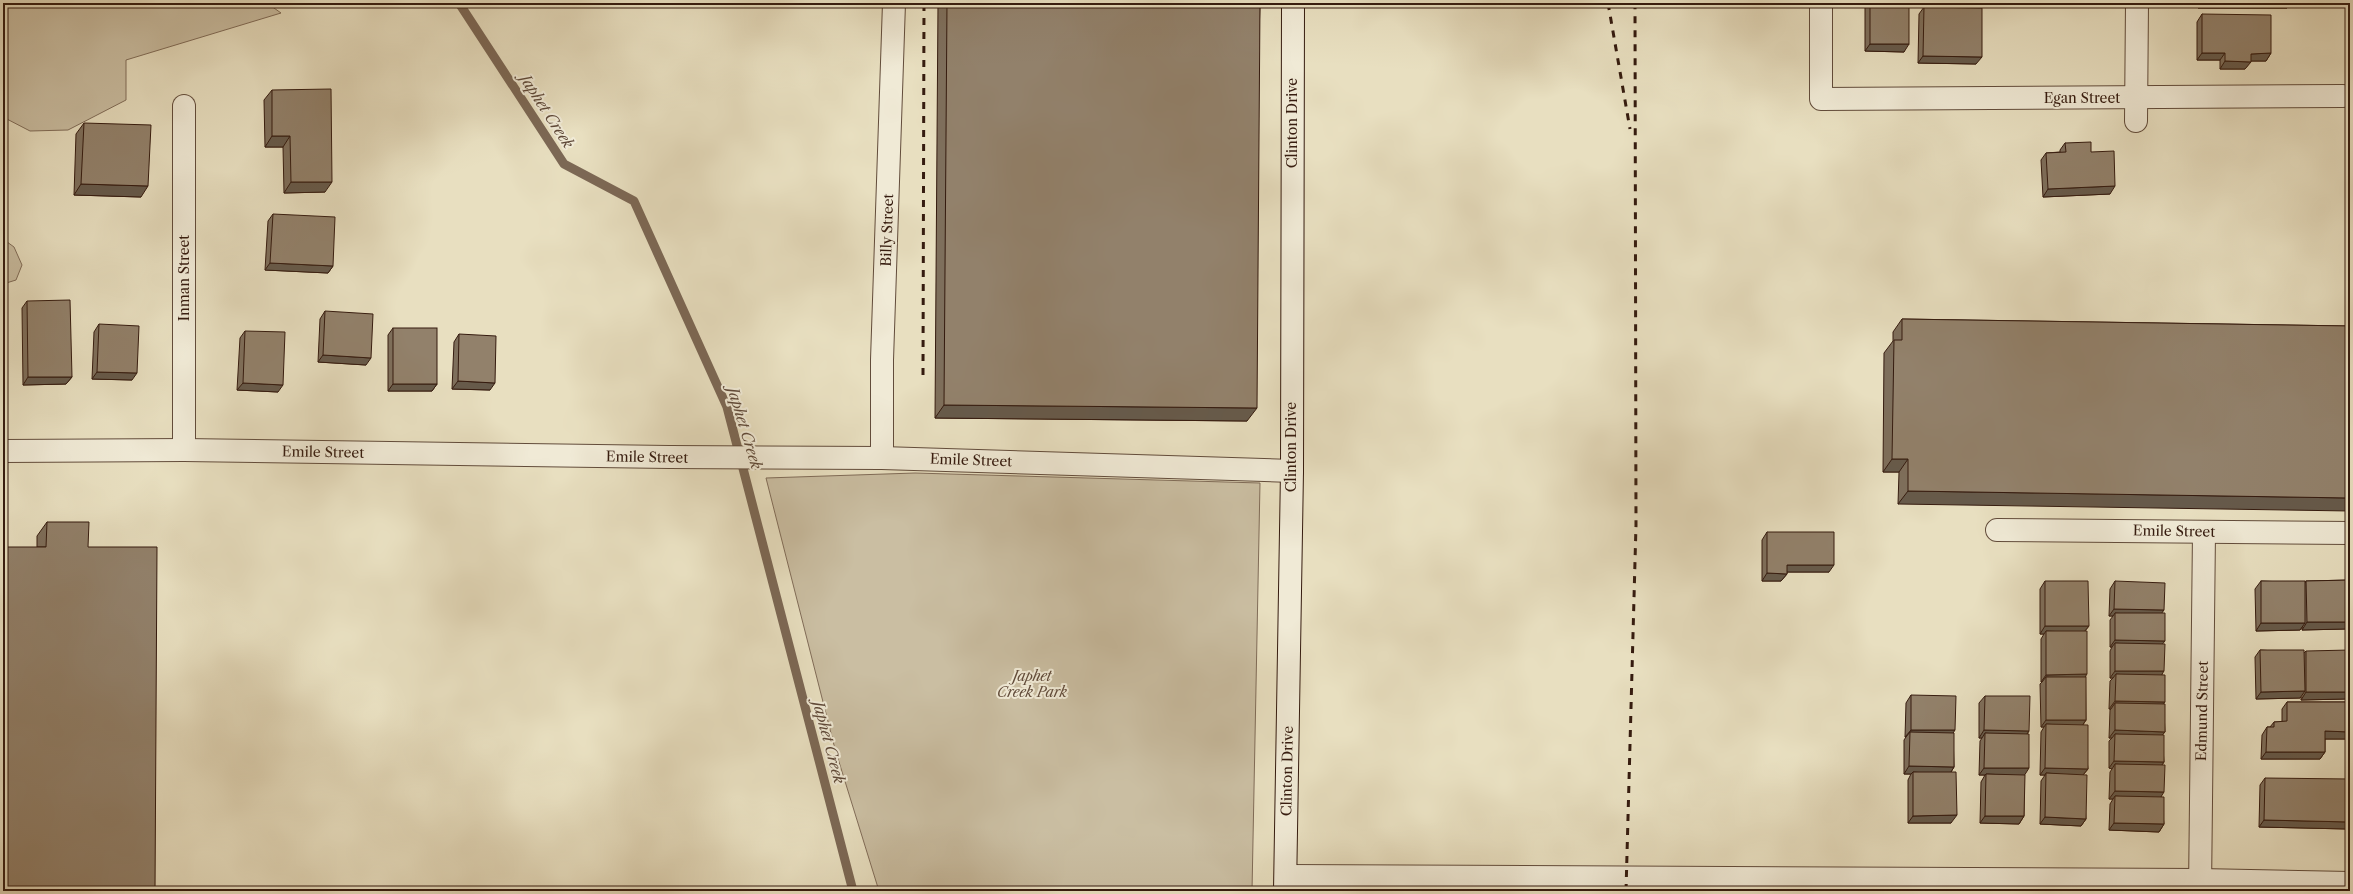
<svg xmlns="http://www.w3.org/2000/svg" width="2353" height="894" font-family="'Libre Caslon Text',serif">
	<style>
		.green { fill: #cabea2; stroke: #806c58 }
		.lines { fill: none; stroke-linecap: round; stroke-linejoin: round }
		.stream { stroke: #7c6855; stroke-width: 9 }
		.street-casing { stroke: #624c3b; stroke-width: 24 }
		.secondary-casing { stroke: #351b0f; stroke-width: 24 }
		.street { stroke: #f0ead6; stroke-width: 22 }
		.secondary { stroke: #f0ead6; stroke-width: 22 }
		.rail { stroke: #351b0f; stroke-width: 3; stroke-dasharray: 7 7; stroke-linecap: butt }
		.wall { fill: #7e6f5c; stroke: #351b0f }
		.shaded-wall { fill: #665a4b; stroke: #351b0f }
		.building { fill: #92816b; stroke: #351b0f }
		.labels { text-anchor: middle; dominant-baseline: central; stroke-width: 4; stroke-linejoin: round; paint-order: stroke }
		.street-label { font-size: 14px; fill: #351b0f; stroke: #f0ead6 }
		.park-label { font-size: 14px; font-style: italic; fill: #624c3b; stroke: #f0ead6 }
		.water-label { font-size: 15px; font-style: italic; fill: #5e4838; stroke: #f0ead6 }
	</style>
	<rect width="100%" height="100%" fill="#e8dfc0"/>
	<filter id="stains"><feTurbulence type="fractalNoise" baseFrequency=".005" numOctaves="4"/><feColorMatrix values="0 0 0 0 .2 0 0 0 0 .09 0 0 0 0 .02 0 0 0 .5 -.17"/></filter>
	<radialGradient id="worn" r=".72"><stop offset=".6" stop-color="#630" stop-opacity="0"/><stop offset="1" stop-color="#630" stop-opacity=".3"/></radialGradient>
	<!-- green -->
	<g class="green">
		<path d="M3 3H267L281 13 126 60V100L68 130 30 131 3 117Z"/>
		<path d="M3 239 14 247 22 265 16 280 3 284Z"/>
		<path d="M915 473 1260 483 1252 891H879L835 749 766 478Z"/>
	</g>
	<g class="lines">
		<!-- stream -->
		<path class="stream" d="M459 3 564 164 634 201 727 407 853 891"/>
		<defs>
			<g id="street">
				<path d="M1821 3V99L2343 96"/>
				<path d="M2136 121 2137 3"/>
				<path d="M184 450V106"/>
				<path d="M3 451 184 450 669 457 882 458 1292 471"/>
				<path d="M882 458V360L894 3"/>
				<path d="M1997 530 2350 533"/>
				<path d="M1286 876 2200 880 2350 883"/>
				<path d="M2200 891 2204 532"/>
			</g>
			<path id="secondary" d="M1285 891 1292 471 1293 3"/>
		</defs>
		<!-- street casing -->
		<use href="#street" class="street-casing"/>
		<!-- secondary casing -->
		<use href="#secondary" class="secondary-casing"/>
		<!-- street -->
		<use href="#street" class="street"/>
		<!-- secondary -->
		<use href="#secondary" class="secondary"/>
		<!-- rail -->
		<g class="rail">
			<path d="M1608 3 1630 129"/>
			<path d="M923 375 924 3"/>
			<path d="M1626 891 1636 525 1635 3"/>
		</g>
	</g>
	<!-- wall -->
	<g class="wall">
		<path d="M938 3H1260L1247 421 935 418Z"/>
		<path d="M1865 3H1909L1904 52 1865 51Z"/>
		<path d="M2198 3H2290L2287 8H2198Z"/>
		<path d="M1924 7 1976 64 1918 63 1919 14Z"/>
		<path d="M2202 14 2271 53 2266 61H2251L2245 69H2220V60H2197V22Z"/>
		<path d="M272 90 325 192 284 193 283 147H265L264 100Z"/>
		<path d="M84 123 141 197 74 195 76 134Z"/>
		<path d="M2065 143 2091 152 2110 194 2043 197 2041 160 2046 153 2060 152V150Z"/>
		<path d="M273 214 333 266 328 273 265 270 268 221Z"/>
		<path d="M27 301 72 377 66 384 23 385 22 308Z"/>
		<path d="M325 311 366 365 318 362 320 319Z"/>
		<path d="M1902 319 2350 326 1898 504 1899 472H1883L1884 353 1893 341V332Z"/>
		<path d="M99 324 132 380 92 379 94 332Z"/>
		<path d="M393 328 437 384 432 391H388V335Z"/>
		<path d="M245 331 278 392 237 390 240 338Z"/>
		<path d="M459 334 490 390 452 389 454 342Z"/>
		<path d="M47 522 88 547H37V536Z"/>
		<path d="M1767 532 1829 572H1787V574L1781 581H1762V540Z"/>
		<path d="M2350 580V622L2345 629 2302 630V627L2300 630 2256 631 2255 589 2261 581 2305 583 2306 581Z"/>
		<path d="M2045 581 2089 626 2085 631 2086 720 2083 725 2088 769 2083 775 2086 819 2081 826 2040 824 2041 781 2045 775H2040L2041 732 2044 727H2041L2040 684 2042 682H2041V639L2044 634H2040V589Z"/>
		<path d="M2115 581 2164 610 2161 613 2162 644V675L2165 732 2162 735 2164 762 2162 765 2161 797 2164 824 2159 832 2109 830 2110 804 2113 799H2109L2110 772 2112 769 2109 768V741L2112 738H2109L2110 710 2111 709H2109L2110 681 2113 678H2110V651L2112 647H2110V620L2113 616H2109L2110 589Z"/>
		<path d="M2260 650 2304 653 2306 651 2345 699 2301 700V697L2300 698 2256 699 2255 657Z"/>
		<path d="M1911 695 1953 733 1954 767 1951 772V823H1908V780L1911 774H1904V740L1906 737H1905L1906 703Z"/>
		<path d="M1985 696 2029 731 2027 734 2024 775V816L2019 824 1980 823 1981 782 1985 775H1979L1980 741 1982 738H1979V703Z"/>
		<path d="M2287 702H2350V739H2325V752L2320 759H2261L2262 735 2267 727H2270L2274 722H2282V709Z"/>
		<path d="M2265 778 2347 829 2259 827 2260 785Z"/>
	</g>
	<!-- shaded-wall -->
	<g class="shaded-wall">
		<path d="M2201 3H2290L2287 8H2198Z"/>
		<path d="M1870 44H1909L1904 52 1865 51Z"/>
		<path d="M2202 53H2225L2220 60H2197Z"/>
		<path d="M2271 53 2266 61H2246L2251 54Z"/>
		<path d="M1923 56 1982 57 1976 64 1918 63Z"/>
		<path d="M2225 61 2251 62 2245 69H2220Z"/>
		<path d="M272 136H290L283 147H265Z"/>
		<path d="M291 182H332L325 192 284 193Z"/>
		<path d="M81 184 148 186 141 197 74 195Z"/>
		<path d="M2115 186 2110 194 2043 197 2048 189Z"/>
		<path d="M270 263 333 266 328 273 265 270Z"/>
		<path d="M323 355 371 358 366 365 318 362Z"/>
		<path d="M97 372 137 373 132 380 92 379Z"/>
		<path d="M28 377H72L66 384 23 385Z"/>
		<path d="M458 381 495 383 490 390 452 389Z"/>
		<path d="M243 383 283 385 278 392 237 390Z"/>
		<path d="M393 384H437L432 391H388Z"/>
		<path d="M944 405 1257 408 1247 421 935 418Z"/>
		<path d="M1892 459H1908L1899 472H1883Z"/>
		<path d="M1908 491 2350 498V511L1898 504Z"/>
		<path d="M1787 565H1834L1829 572H1782Z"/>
		<path d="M1767 573 1787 574 1781 581H1762Z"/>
		<path d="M2114 609 2164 610 2159 617 2115 613 2113 616H2109Z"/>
		<path d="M2307 622H2350L2345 629 2302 630Z"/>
		<path d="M2261 623H2305L2300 630 2256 631Z"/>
		<path d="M2045 626H2089L2083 633 2046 631 2044 634H2040Z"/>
		<path d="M2115 640 2165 641 2159 648 2115 643 2112 647H2110Z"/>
		<path d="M2115 671H2164L2159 679 2116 674 2113 678H2110Z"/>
		<path d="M2087 674 2082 682 2046 677 2042 682H2041L2046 675Z"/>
		<path d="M2305 691 2300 698 2256 699 2261 692Z"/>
		<path d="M2306 692H2350L2345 699 2301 700Z"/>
		<path d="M2115 701 2165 702 2159 710 2115 703 2111 709H2109Z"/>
		<path d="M2046 720H2086L2081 727 2046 724 2044 727H2041Z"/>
		<path d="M1911 730H1955L1950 738 1910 732 1906 737H1905Z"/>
		<path d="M1984 730 2029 731 2024 738 1985 733 1982 738H1979Z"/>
		<path d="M2115 730 2165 732 2159 739 2115 734 2112 738H2109Z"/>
		<path d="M2325 731 2350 732V739H2320Z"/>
		<path d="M2266 752H2325L2320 759H2261Z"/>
		<path d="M2114 761 2164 762 2159 769 2115 764 2112 769 2109 768Z"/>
		<path d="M1909 766 1954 767 1949 775 1913 772 1911 774H1904Z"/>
		<path d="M1984 768H2029L2024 776 1986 774 1985 775H1979Z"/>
		<path d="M2045 768 2088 769 2082 776 2046 773 2045 775H2040Z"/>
		<path d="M2115 791 2164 792 2159 800 2115 796 2113 799H2109Z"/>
		<path d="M1957 815 1951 823H1908L1913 816Z"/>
		<path d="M1985 816H2024L2019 824 1980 823Z"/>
		<path d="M2045 817 2086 819 2081 826 2040 824Z"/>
		<path d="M2264 820 2350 822V825L2347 829 2259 827Z"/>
		<path d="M2114 823 2164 824 2159 832 2109 830Z"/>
	</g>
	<!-- building -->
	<g class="building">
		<path d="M947 3H1260L1257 408 944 405Z"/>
		<rect x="1870" y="3" width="39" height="41"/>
		<path d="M1924 7 1982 8V57L1923 56Z"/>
		<path d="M2202 14 2271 15V53L2251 54V62L2225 61V53H2202Z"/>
		<path d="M331 89 332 182H291L290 136H272V90Z"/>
		<path d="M84 123 151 125 148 186 81 184Z"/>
		<path d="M2091 142V152L2114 151 2115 186 2048 189 2046 153 2066 152 2065 143Z"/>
		<path d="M273 214 335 217 333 266 270 263Z"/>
		<path d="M70 300 72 377H28L27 301Z"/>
		<path d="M325 311 373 314 371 358 323 355Z"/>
		<path d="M1902 319 2350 326V498L1908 491V459H1892L1894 340H1902Z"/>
		<path d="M99 324 139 326 137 373 97 372Z"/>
		<rect x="393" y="328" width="44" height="56"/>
		<path d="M245 331 285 332 283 385 243 383Z"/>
		<path d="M459 334 496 336 495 383 458 381Z"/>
		<path d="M47 522H89L88 547H157L155 891H3V547H46Z"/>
		<path d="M1767 532H1834V565H1787V574L1767 573Z"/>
		<path d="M2350 580V622H2307L2306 581Z"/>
		<path d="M2045 581H2088L2089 626H2045Z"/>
		<path d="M2115 581 2165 583 2164 610 2114 609Z"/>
		<rect x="2261" y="581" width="44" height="42"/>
		<path d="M2115 613H2165V641L2115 640Z"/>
		<path d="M2046 631H2087V674L2046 675Z"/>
		<path d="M2115 643 2165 644 2164 671H2115Z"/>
		<path d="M2260 650H2304L2305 691 2261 692Z"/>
		<path d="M2350 650V692H2306V651Z"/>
		<path d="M2116 674 2165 675V702L2115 701Z"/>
		<rect x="2046" y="677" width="40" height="43"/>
		<path d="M1911 695 1956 696 1955 730H1911Z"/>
		<path d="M1985 696H2030L2029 731 1984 730Z"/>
		<path d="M2287 702H2350V732L2325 731V752H2266L2267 727H2274V722L2287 721Z"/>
		<path d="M2115 703 2165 704V732L2115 730Z"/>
		<path d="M2046 724 2088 725V769L2045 768Z"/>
		<path d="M1910 732 1954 733V767L1909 766Z"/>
		<path d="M1985 733 2029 734V768H1984Z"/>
		<path d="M2115 734 2164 735V762L2114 761Z"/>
		<path d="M2115 764 2165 765 2164 792 2115 791Z"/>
		<path d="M1913 772H1956L1957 815 1913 816Z"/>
		<path d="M2046 773 2087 775 2086 819 2045 817Z"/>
		<path d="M1986 774 2025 775 2024 816H1985Z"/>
		<path d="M2265 778 2350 779V822L2264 820Z"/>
		<path d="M2115 796 2164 797V824L2114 823Z"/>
	</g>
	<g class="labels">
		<!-- street labels -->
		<g class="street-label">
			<text x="2082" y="98">Egan Street</text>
			<text transform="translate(1292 123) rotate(-90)">Clinton Drive</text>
			<text transform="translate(887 230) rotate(-88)">Billy Street</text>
			<text transform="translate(184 278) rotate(-90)">Inman Street</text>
			<text transform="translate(1291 447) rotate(-90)">Clinton Drive</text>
			<text transform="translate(323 452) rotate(1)">Emile Street</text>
			<text transform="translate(647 457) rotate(1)">Emile Street</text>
			<text transform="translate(971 460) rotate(2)">Emile Street</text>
			<text transform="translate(2174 531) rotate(1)">Emile Street</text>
			<text transform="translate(2202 711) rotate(-89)">Edmund Street</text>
			<text transform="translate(1287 771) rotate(-89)">Clinton Drive</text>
		</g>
		<!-- park labels -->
		<g class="park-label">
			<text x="1032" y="676">Japhet<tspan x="1032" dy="16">Creek Park</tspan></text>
		</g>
		<!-- water labels -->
		<g class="water-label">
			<text transform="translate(547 111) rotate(57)">Japhet Creek</text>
			<text transform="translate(745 428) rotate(73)">Japhet Creek</text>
			<text transform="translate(829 742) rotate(75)">Japhet Creek</text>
		</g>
	</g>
	<!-- margin -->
	<rect width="2353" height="894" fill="none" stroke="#e8dfc0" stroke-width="16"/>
	<rect x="4" y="4" width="2345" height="886" fill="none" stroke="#351b0f" stroke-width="2"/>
	<rect x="8" y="8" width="2337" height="878" fill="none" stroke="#351b0f"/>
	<rect width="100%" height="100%" filter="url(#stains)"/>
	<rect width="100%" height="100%" fill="url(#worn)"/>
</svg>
